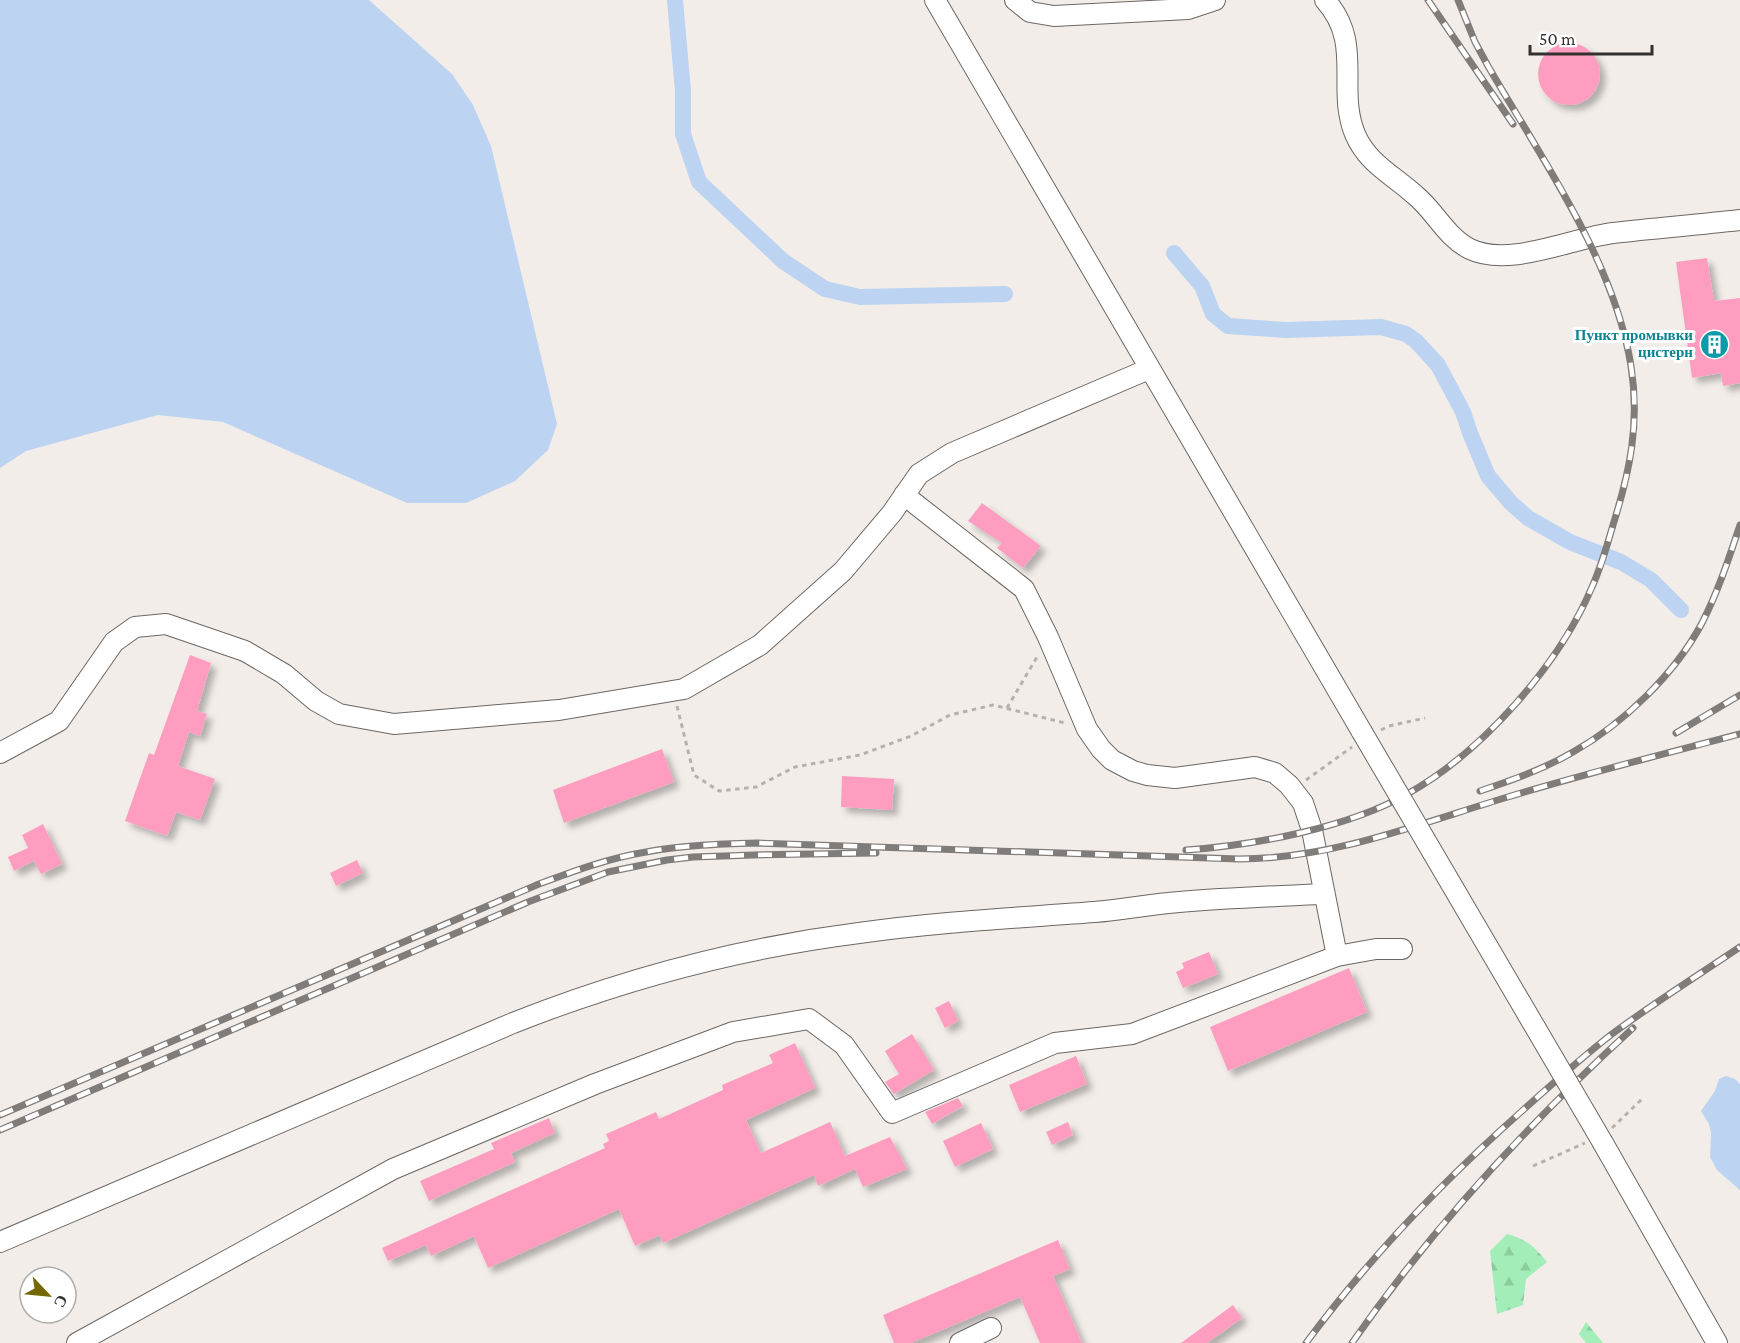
<svg xmlns="http://www.w3.org/2000/svg" width="1740" height="1343" font-family="'Crimson Pro',serif">
	<style>
		.forest { fill: url(#forest-firs) }
		.water { fill: #bcd3f1 }
		.lines { fill: none; stroke-linecap: round; stroke-linejoin: round }
		.canal { stroke: #bcd3f1; stroke-width: 16 }
		.building { fill: #fe9dbf; filter: url(#shadow) }
		.minor-casing { stroke: #6c6763; stroke-width: 22 }
		.path { stroke: #b5b1ae; stroke-width: 3; stroke-dasharray: 4.5 4.5; stroke-linecap: butt }
		.minor { stroke: #fff; stroke-width: 20 }
		.rail-casing { stroke: #807c7a; stroke-width: 7 }
		.rail { stroke: #fff; stroke-width: 4.5; stroke-dasharray: 14; stroke-linecap: butt }
		.minor-bridge-casing { stroke: #6c6763; stroke-width: 22; stroke-linecap: butt }
		.minor-bridge { stroke: #fff; stroke-width: 20 }
		.labels { text-anchor: middle; dominant-baseline: central; stroke-width: 6; stroke-linejoin: round; paint-order: stroke }
		.culture-label { font-size: 15px; font-weight: bold; fill: #0d838f; stroke: #fff; text-anchor: end }
	</style>
	<defs>
		<pattern id="forest-firs" width="22" height="20" patternUnits="userSpaceOnUse" patternTransform="scale(1.5)"><rect width="22" height="20" fill="#a3edb8"/><path d="M5 1l3.5 6h-7zM16 11l3.5 6h-7z" fill="#8dcc9e"/></pattern>
		<filter id="shadow"><feDropShadow dx="5.5" dy="5.5" stdDeviation="3" flood-color="#0004"/></filter>
	</defs>
	<rect width="100%" height="100%" fill="#f2ede9"/>
	<!-- forest -->
	<g class="forest">
		<path d="M1507 1234C1526 1239 1535 1247 1547 1262L1526 1279 1523 1305 1497 1314 1490 1251Z"/>
		<path d="M1586 1322 1603 1343H1586L1579 1334Z"/>
	</g>
	<!-- water -->
	<g class="water">
		<path d="M0 0H369L452 74 473 105 491 146 557 424 548 450 515 481 466 503H407L223 422 158 415 26 451 0 468Z"/>
		<path d="M1726 1076 1735 1079 1740 1084V1190L1717 1170 1710 1157 1711 1133 1709 1124 1701 1111 1715 1091 1719 1079Z"/>
	</g>
	<g class="lines">
		<!-- canal -->
		<g class="canal">
			<path d="M675 0 683 91V134L699 182 783 261 825 289 860 297 1005 294"/>
			<path d="M1174 253 1202 286 1213 314 1228 326 1286 330 1381 327 1406 334 1416 341 1438 365 1463 412 1470 433 1488 476 1511 503 1528 518 1570 542 1621 562 1651 580 1681 610"/>
		</g>
	</g>
	<!-- building -->
	<g class="building">
		<circle cx="1569" cy="74" r="31"/>
		<path d="M1707 258 1714 301 1740 298V383L1723 386 1721 373 1692 378 1676 262Z"/>
		<path d="M982 503 1041 546 1023 568 997 548 1002 543 968 521Z"/>
		<path d="M190 655 211 663 197 711 207 714 200 736 189 732 178 766 215 779 200 820 176 812 167 836 125 821 149 753 154 755Z"/>
		<path d="M662 749 674 782 564 823 553 790Z"/>
		<path d="M842 776 894 779 892 810 841 807Z"/>
		<path d="M43 824 62 864 41 874 34 861 14 871 8 857 28 848 22 835Z"/>
		<path d="M357 860 363 873 336 886 330 873Z"/>
		<path d="M1209 952 1218 974 1183 988 1176 972 1184 968 1182 963Z"/>
		<path d="M1349 968 1367 1012 1228 1071 1210 1027Z"/>
		<path d="M949 1001 958 1021 945 1028 935 1008Z"/>
		<path d="M912 1034 934 1070 894 1094 885 1082 899 1074 885 1051Z"/>
		<path d="M795 1043 815 1088 746 1120 761 1153 830 1122 845 1156 890 1137 907 1169 863 1187 855 1169 818 1186 814 1175 663 1243 660 1235 635 1246 619 1209 488 1268 474 1236 431 1256 426 1245 388 1261 382 1248 605 1148 603 1144 609 1141 606 1134 656 1112 659 1119 723 1090 722 1085 773 1063 769 1055Z"/>
		<path d="M1076 1056 1087 1084 1020 1112 1009 1085Z"/>
		<path d="M958 1098 963 1106 932 1124 925 1112Z"/>
		<path d="M549 1118 555 1133 511 1153 515 1162 429 1201 420 1181 494 1149 491 1143Z"/>
		<path d="M1068 1122 1073 1135 1052 1145 1046 1132Z"/>
		<path d="M981 1123 993 1149 955 1167 943 1141Z"/>
		<path d="M1058 1240 1070 1269 1053 1276 1082 1343H1040L1020 1297 911 1343H894L883 1315Z"/>
		<path d="M1233 1305 1242 1318 1207 1343H1181Z"/>
	</g>
	<g class="lines">
		<defs>
			<g id="minor">
				<path d="M935 0 1362 732"/>
				<path d="M1015 0 1030 12 1054 16 1188 9 1215 0"/>
				<path d="M1325 0C1364 43 1336 88 1355 134 1367 163 1393 175 1415 195 1434 210 1447 238 1470 249 1509 268 1572 238 1613 233 1655 228 1698 225 1740 220"/>
				<path d="M904 495 1024 589 1048 637 1087 729 1101 749 1112 760 1133 771 1147 775 1175 778 1255 767 1275 773 1289 785 1303 803 1312 830 1337 956"/>
				<path d="M0 753 59 721 114 642 135 627 166 624 245 651 284 674 316 701 339 714 394 724 559 710 684 689 760 645 843 571 892 513 919 474 952 453 1149 369"/>
				<path d="M1603 1143 1717 1343"/>
				<path d="M0 1242 513 1023C624 979 740 948 859 933 937 922 1015 918 1094 912 1123 910 1150 904 1179 902 1227 898 1276 896 1324 894"/>
				<path d="M77 1343 393 1169 595 1084 733 1032 809 1019 844 1045 892 1113 1055 1043 1132 1034 1337 956 1376 949H1402"/>
				<path d="M960 1343 991 1328"/>
			</g>
		</defs>
		<!-- minor casing -->
		<use href="#minor" class="minor-casing"/>
		<!-- path -->
		<g class="path">
			<path d="M677 706 694 775 719 791 756 787 795 767 860 755 911 736 950 715 993 705 1065 723"/>
			<path d="M1007 708 1037 657"/>
			<path d="M1381 730 1389 726 1425 718"/>
			<path d="M1306 780 1352 747"/>
			<path d="M1612 1128 1643 1098"/>
			<path d="M1533 1166 1585 1143"/>
		</g>
		<!-- minor -->
		<use href="#minor" class="minor"/>
		<defs>
			<g id="rail">
				<path d="M1428 0 1513 124"/>
				<path d="M1676 733 1740 695"/>
				<path d="M1480 791C1512 780 1544 769 1573 752 1623 724 1675 674 1702 623 1718 592 1729 558 1740 525"/>
				<path d="M1186 850C1256 845 1348 828 1409 793 1483 751 1559 665 1592 587 1601 567 1607 546 1613 525 1630 471 1640 423 1631 366 1614 260 1541 158 1488 66L1475 42 1458 0"/>
				<path d="M0 1115 539 884C574 871 609 858 646 852 683 845 720 844 757 843L1239 859C1330 859 1416 825 1501 799 1580 775 1660 755 1740 734"/>
				<path d="M0 1130 528 902 608 872 667 860 693 857 754 855 876 853"/>
				<path d="M1306 1343C1369 1258 1443 1181 1522 1111 1552 1084 1581 1058 1612 1034 1654 1003 1697 976 1740 947"/>
				<path d="M1352 1343C1432 1228 1529 1123 1633 1028"/>
			</g>
		</defs>
		<!-- rail casing -->
		<use href="#rail" class="rail-casing"/>
		<!-- rail -->
		<use href="#rail" class="rail"/>
		<defs>
			<path id="minor-bridge" d="M1362 732 1603 1143"/>
		</defs>
		<!-- minor-bridge casing -->
		<use href="#minor-bridge" class="minor-bridge-casing"/>
		<!-- minor-bridge -->
		<use href="#minor-bridge" class="minor-bridge"/>
	</g>
	<!-- icons -->
	<defs>
		<symbol id="building-disc" viewBox="-11 -11 22 22"><circle r="9.5" fill="#0f9aa8" stroke="#fff"/><path d="M-4-6H4V6H1V3H-1V6H-4ZM-2.5-4.3h1.7v1.8h-1.7ZM.8-4.3h1.7v1.8H.8ZM-2.5-1h1.7V.8h-1.7ZM.8-1h1.7V.8H.8Z" fill="#fff"/></symbol>
	</defs>
	<g fill-rule="evenodd">
		<use href="#building-disc" x="1698" y="328" width="33" height="33"/>
	</g>
	<g class="labels">
		<!-- culture labels -->
		<g class="culture-label">
			<text x="1693" y="335">Пункт промывки<tspan x="1693" dy="17">цистерн</tspan></text>
		</g>
	</g>
	<!-- north arrow -->
	<g transform="translate(48 1295) rotate(116)"><circle r="28" fill="#ffffff" stroke="#adadac" stroke-width="1.5"/>
	<path d="M0-4.5L10 22L0 15L-10 22Z" fill="#746800"/>
	<text y="-9" font-size="16" font-weight="bold" text-anchor="middle" fill="#33312f">С</text>
	</g>
	<!-- scale -->
	<path d="M1530 45v9h122v-9" fill="none" stroke="#33312f" stroke-width="3"/>
	<text x="1539" y="45" font-size="18" fill="#33312f" stroke="#ffffff" stroke-width="4.5" paint-order="stroke">50 m</text>
</svg>
